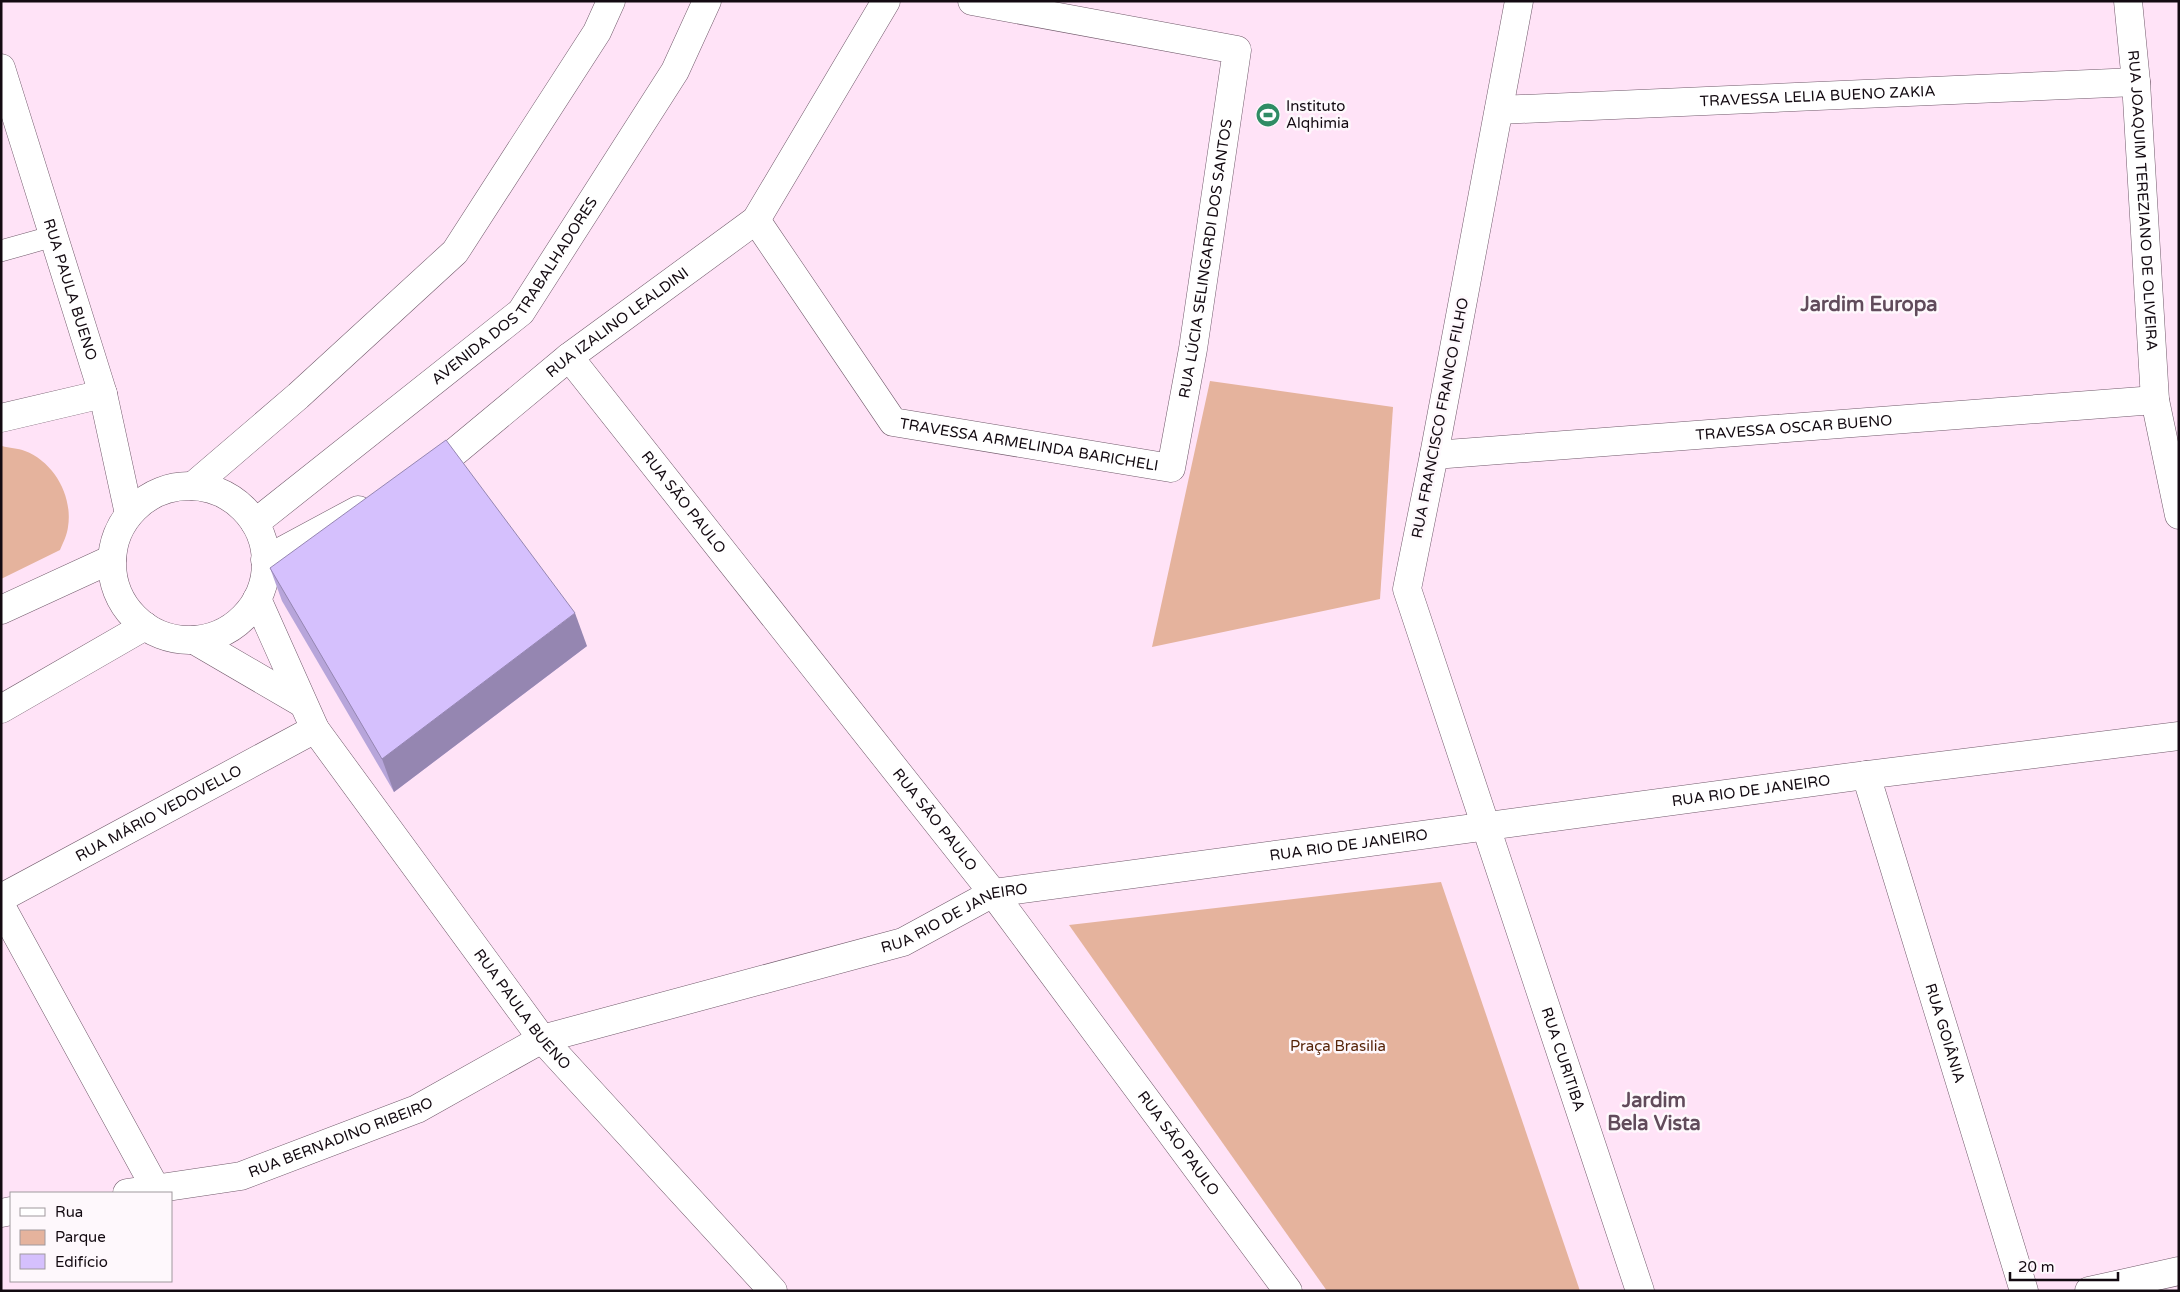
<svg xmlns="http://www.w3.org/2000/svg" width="2180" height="1292" font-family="'Varela Round',sans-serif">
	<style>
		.green { fill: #e5b39d }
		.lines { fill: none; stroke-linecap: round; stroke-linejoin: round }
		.lane-casing { stroke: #715a6b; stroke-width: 22 }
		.street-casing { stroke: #715a6b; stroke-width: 29 }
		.secondary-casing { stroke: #715a6b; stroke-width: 29 }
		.primary-casing { stroke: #715a6b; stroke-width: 29 }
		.lane { stroke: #fff; stroke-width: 21 }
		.street { stroke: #fff; stroke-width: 28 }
		.secondary { stroke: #fff; stroke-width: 28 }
		.primary { stroke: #fff; stroke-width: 28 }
		.wall { fill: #b7a5da }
		.shaded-wall { fill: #9586b1 }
		.building { fill: #d5c0fd; stroke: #9586b1 }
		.labels { text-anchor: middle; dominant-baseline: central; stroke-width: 5; stroke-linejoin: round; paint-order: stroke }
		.street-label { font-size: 15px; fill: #130a11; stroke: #fef8fc }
		.poi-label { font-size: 15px; fill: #130a11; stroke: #fef8fc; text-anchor: start }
		.park-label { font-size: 15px; fill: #57250a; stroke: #fef8fc }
		.district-label { font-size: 20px; font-weight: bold; fill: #614b5b; stroke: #fef8fc }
	</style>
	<rect width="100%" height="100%" fill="#ffe3f7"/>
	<!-- green -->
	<g class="green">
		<path d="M1210 381 1393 407 1380 599 1152 647Z"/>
		<path d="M2 446C9 448 18 448 25 451 54 462 73 496 68 527 67 535 63 543 60 550L1 579Z"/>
		<path d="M1441 882 1580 1291H1327L1069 925Z"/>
	</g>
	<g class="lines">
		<defs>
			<path id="lane" d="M1 251 54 236"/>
			<g id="street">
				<path id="s1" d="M1519 1 1434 455 1407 589 1640 1291"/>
				<path id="s2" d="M1499 110 2136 82"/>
				<path id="s3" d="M756 220 893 422 1171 468 1193 349 1237 50 972 1"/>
				<path id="s4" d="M569 357 993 893 1288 1291"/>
				<path id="s5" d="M1434 455 2155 400"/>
				<path id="s6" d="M425 474 444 461 569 357 756 220 886 1"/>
				<path d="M265 560 358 510"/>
				<path id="s7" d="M1866 775 2024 1291"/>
				<path id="s8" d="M1 898 315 729"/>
				<path d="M1 906 156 1189"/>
				<path id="s9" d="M127 1193 241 1176 417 1109 542 1039 903 942 993 893 1866 775 2179 736"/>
				<path d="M1 1213 11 1211"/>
				<path d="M2089 1291 2179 1271"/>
			</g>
			<g id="secondary">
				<path id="s10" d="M2128 1 2136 82 2155 400 2179 515"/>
				<path id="s11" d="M1 68 103 394 129 514"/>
				<path d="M1 418 103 394"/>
				<path id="s12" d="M257 599 315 729 542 1039 773 1291"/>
				<path d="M194 640 302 703"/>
			</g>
			<g id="primary">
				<path d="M193 486 298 396 455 252 597 32 611 1"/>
				<circle cx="189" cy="563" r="77"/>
				<path id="s13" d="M255 523 521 312 675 71 707 1"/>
				<path d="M1 610 112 559"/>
				<path d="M1 709 145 626"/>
			</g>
		</defs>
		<!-- lane casing -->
		<use href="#lane" class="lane-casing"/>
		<!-- street casing -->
		<use href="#street" class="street-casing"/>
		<!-- secondary casing -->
		<use href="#secondary" class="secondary-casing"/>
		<!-- primary casing -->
		<use href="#primary" class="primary-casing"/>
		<!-- lane -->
		<use href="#lane" class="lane"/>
		<!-- street -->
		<use href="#street" class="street"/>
		<!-- secondary -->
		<use href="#secondary" class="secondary"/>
		<!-- primary -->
		<use href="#primary" class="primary"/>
	</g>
	<!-- wall -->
	<path class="wall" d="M270 568 587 646 394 792 282 601Z"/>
	<!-- shaded-wall -->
	<path class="shaded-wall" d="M575 613 587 646 394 792 382 759Z"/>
	<!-- building -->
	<path class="building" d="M446 440 575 613 382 759 270 568Z"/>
	<!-- icons -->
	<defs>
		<symbol id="stadium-disc" viewBox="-11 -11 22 22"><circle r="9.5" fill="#2f8c64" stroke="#fef8fc"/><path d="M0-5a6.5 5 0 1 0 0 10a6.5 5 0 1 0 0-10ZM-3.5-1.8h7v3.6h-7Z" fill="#fff"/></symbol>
	</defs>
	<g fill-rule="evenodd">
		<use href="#stadium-disc" x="1254" y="101" width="28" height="28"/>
	</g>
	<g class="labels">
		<!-- street labels -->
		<g class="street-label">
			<text stroke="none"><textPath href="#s2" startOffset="319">TRAVESSA LELIA BUENO ZAKIA</textPath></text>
			<text stroke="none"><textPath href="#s10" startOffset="200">RUA JOAQUIM TEREZIANO DE OLIVEIRA</textPath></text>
			<text stroke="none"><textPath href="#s3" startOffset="738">RUA LÚCIA SELINGARDI DOS SANTOS</textPath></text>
			<text stroke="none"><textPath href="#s13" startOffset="351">AVENIDA DOS TRABALHADORES</textPath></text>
			<text stroke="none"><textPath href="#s11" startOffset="232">RUA PAULA BUENO</textPath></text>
			<text stroke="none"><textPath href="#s6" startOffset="245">RUA IZALINO LEALDINI</textPath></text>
			<text transform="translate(1440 418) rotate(-79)">RUA FRANCISCO FRANCO FILHO</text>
			<text stroke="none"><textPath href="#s5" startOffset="361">TRAVESSA OSCAR BUENO</textPath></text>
			<text stroke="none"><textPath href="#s3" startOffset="382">TRAVESSA ARMELINDA BARICHELI</textPath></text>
			<text stroke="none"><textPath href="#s4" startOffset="185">RUA SÃO PAULO</textPath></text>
			<text stroke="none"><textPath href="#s9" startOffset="1688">RUA RIO DE JANEIRO</textPath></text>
			<text stroke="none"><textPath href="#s8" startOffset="179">RUA MÁRIO VEDOVELLO</textPath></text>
			<text stroke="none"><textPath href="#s4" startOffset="590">RUA SÃO PAULO</textPath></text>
			<text stroke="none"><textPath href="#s9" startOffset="1282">RUA RIO DE JANEIRO</textPath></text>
			<text stroke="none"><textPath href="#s9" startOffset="878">RUA RIO DE JANEIRO</textPath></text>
			<text stroke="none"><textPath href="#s12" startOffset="491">RUA PAULA BUENO</textPath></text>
			<text stroke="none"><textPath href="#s7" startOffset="270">RUA GOIÂNIA</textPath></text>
			<text stroke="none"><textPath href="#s1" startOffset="1094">RUA CURITIBA</textPath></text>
			<text stroke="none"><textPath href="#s9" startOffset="222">RUA BERNADINO RIBEIRO</textPath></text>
			<text stroke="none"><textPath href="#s4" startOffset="995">RUA SÃO PAULO</textPath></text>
		</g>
		<!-- poi labels -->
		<g class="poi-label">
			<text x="1286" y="106">Instituto<tspan x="1286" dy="17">Alqhimia</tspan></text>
		</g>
		<!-- park labels -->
		<g class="park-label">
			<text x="1338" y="1046">Praça Brasilia</text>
		</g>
		<!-- district labels -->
		<g class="district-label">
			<text x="1869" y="305">Jardim Europa</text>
			<text x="1654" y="1101">Jardim<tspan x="1654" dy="23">Bela Vista</tspan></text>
		</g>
	</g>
	<!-- border -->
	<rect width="2180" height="1292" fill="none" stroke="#130a11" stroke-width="5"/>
	<!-- legend -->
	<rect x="10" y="1192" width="162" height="90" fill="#fef8fc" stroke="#a0999e"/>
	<rect x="20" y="1208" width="25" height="8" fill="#ffffff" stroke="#a0999e"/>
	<text x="55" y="1217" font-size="15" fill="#130a11">Rua</text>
	<rect x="20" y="1230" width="25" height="15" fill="#e5b39d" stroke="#a0999e"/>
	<text x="55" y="1242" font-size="15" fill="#130a11">Parque</text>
	<rect x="20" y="1254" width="25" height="15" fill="#d5c0fd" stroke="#a0999e"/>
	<text x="55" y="1267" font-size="15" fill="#130a11">Edifício</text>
	<!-- scale -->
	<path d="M2010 1272v8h108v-8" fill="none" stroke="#130a11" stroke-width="2.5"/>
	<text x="2018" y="1272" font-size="15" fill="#130a11" stroke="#fef8fc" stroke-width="4" paint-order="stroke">20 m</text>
</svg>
